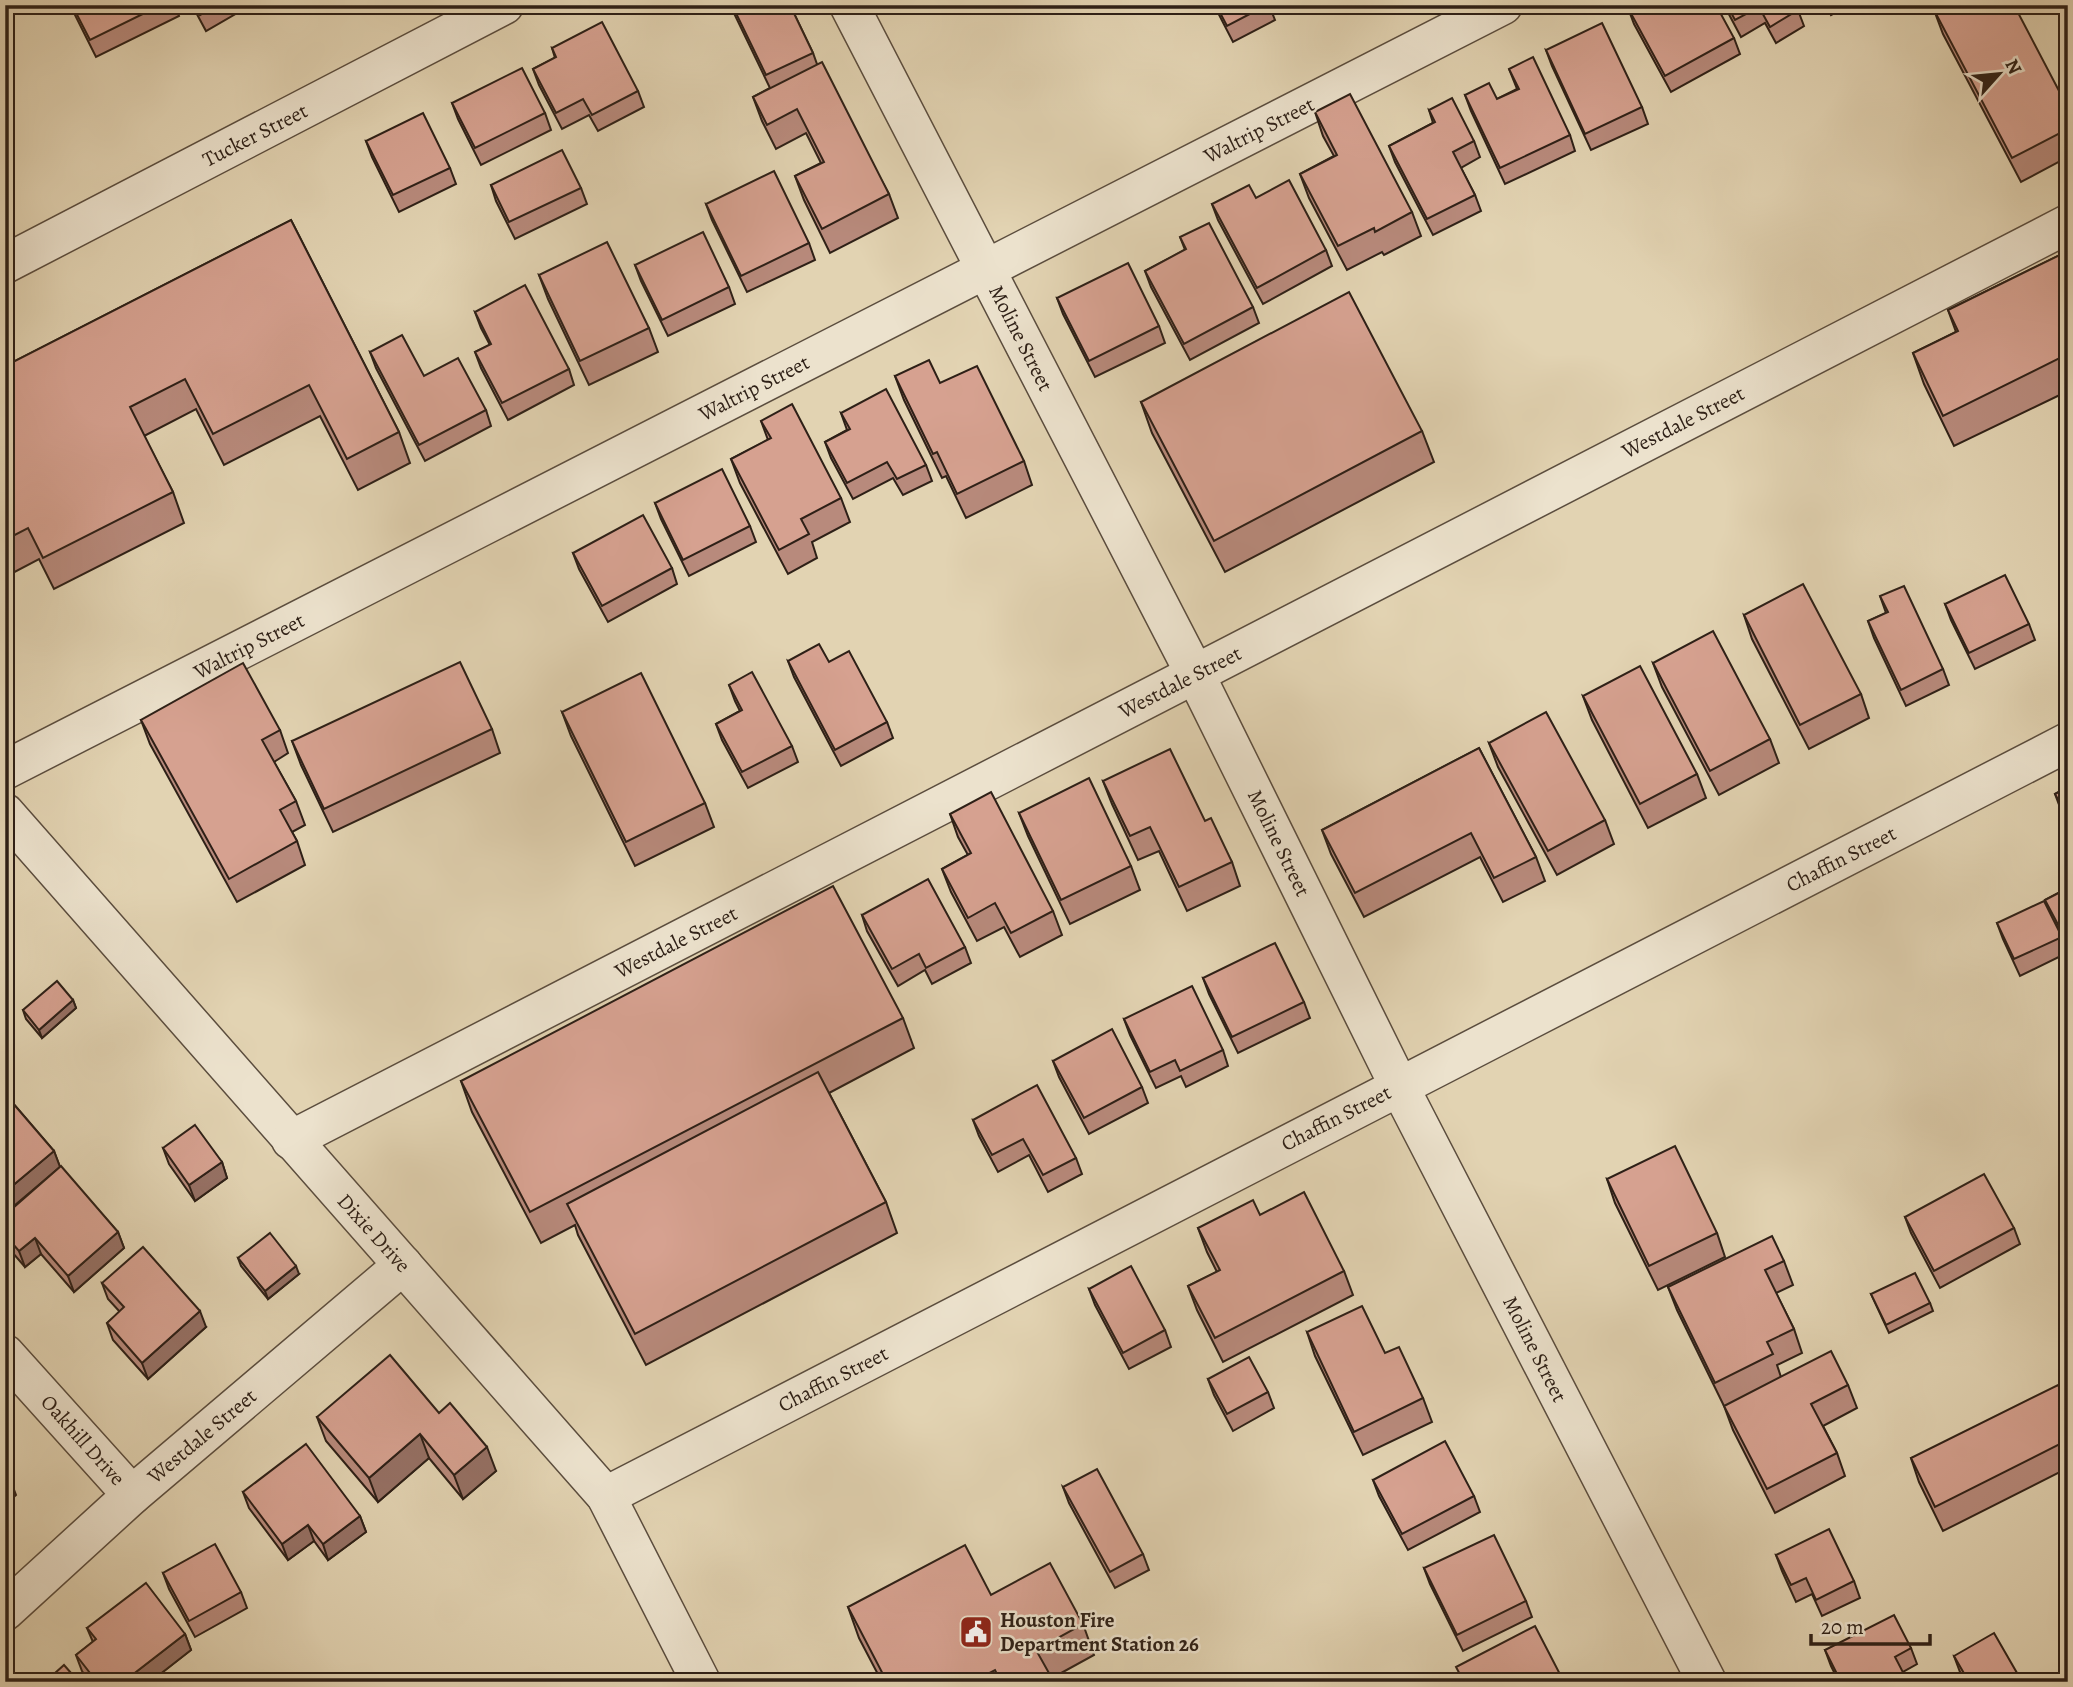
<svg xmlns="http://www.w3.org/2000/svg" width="2073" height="1687" font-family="Alegreya,serif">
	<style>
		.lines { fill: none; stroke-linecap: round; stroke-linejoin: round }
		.minor-casing { stroke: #5b4d3e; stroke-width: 41 }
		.minor { stroke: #ece2cd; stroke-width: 38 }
		.wall { fill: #b88a7c; stroke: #2e2017; stroke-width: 2 }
		.shaded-wall { fill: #967165; stroke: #2e2017; stroke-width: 2 }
		.building { fill: #d6a190; stroke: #2e2017; stroke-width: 2 }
		.labels { text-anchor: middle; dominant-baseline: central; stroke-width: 5; stroke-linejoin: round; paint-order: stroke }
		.street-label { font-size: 21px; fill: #2e2017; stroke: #ece2cd }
		.poi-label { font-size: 21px; font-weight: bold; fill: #2e2017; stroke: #ece2cd; text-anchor: start }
	</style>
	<rect width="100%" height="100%" fill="#e2d3b2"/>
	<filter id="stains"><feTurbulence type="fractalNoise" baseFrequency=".00286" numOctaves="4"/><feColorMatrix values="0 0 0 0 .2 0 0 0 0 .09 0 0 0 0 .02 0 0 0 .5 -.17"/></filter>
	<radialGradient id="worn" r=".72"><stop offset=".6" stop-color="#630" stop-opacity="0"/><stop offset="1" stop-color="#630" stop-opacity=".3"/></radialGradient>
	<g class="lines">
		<defs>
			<g id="minor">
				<path d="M849 5 1195 674 1399 1086 1707 1682"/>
				<path d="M5 264 504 5"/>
				<path d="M5 770 1503 5"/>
				<path d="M5 813 606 1496 701 1682"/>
				<path d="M291 1140 2068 224"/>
				<path d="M5 1354 132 1495"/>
				<path d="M606 1496 2068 742"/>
				<path d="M5 1611 132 1495 403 1265"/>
			</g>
		</defs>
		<!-- minor casing -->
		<use href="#minor" class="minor-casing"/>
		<!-- minor -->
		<use href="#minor" class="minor"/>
	</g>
	<!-- wall -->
	<g class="wall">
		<path d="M70 5H175L179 16 96 57Z"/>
		<path d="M192 5H251L206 31Z"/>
		<path d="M730 5H790L813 53 817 64 889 194 898 218 830 253 804 200 795 176 821 163 806 133 776 149 762 121 753 97 770 88Z"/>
		<path d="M1214 5H1269L1275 20 1233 42Z"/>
		<path d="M1724 5H1796L1804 26 1776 43 1765 23 1741 37Z"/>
		<path d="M1826 5H1849L1831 15Z"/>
		<path d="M1628 8 1734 38 1740 54 1671 92 1634 24Z"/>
		<path d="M1934 10 2068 108V157L2021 182 1943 34Z"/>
		<path d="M552 48 638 91 644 107 598 131 589 115 562 129 539 85 533 69 555 58Z"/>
		<path d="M1546 50 1642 107 1648 124 1591 150 1552 66Z"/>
		<path d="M1509 69 1570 135 1575 151 1505 184 1471 111 1465 95 1497 99 1517 89Z"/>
		<path d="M452 103 545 113 551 130 481 165 458 119Z"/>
		<path d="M1429 110 1474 141 1480 157 1461 168 1475 195 1481 211 1433 235 1395 162 1389 146 1433 123Z"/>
		<path d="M1315 112 1412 212 1421 236 1384 255 1382 252 1347 270 1309 198 1300 174 1334 156 1323 136Z"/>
		<path d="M366 141 450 168 456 184 399 212 372 157Z"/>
		<path d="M491 185 581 188 587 204 515 239 496 201Z"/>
		<path d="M1256 198 1326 250 1332 266 1263 304 1218 220 1212 204Z"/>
		<path d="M706 204 809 243 815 260 747 292 712 220Z"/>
		<path d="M291 220 399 432 410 463 358 490 320 416 224 465 196 409 144 436 173 492 184 523 54 589 39 559 5 577V366Z"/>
		<path d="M1180 237 1253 307 1259 323 1190 360 1151 287 1145 271 1185 250Z"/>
		<path d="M2068 251V391L1954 446 1924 384 1913 353 1956 332 1948 310Z"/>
		<path d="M635 265 729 287 735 304 668 336 641 281Z"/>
		<path d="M539 275 649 328 658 352 589 385 548 299Z"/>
		<path d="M1057 298 1159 326 1165 343 1095 377 1063 314Z"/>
		<path d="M475 312 569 369 574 385 508 420 481 368 475 352 490 345 481 328Z"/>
		<path d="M370 352 424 376 486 410 491 426 425 461 376 368Z"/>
		<path d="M895 376 940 383 1024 461 1032 485 966 518 946 476 942 478 904 400Z"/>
		<path d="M1141 402 1422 431 1434 462 1225 572 1152 433Z"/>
		<path d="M841 413 926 465 932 481 903 495 893 478 853 499 831 458 825 442 847 430Z"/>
		<path d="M761 421 841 498 850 522 812 542 817 558 788 574 740 483 731 459 768 440Z"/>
		<path d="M655 503 750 526 756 542 689 576 661 519Z"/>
		<path d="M573 553 672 568 677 584 608 622 579 569Z"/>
		<path d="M1880 596 1943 669 1949 685 1906 706 1874 638 1868 621 1886 613Z"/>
		<path d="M1945 604 2029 624 2035 640 1975 669 1951 620Z"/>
		<path d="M1744 615 1861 694 1869 718 1809 749 1752 639Z"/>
		<path d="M788 661 887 722 893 738 841 766 794 677Z"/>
		<path d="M1653 663 1770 739 1779 763 1719 795 1662 687Z"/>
		<path d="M729 685 792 746 798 762 748 788 722 740 716 724 740 711 735 701Z"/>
		<path d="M1583 696 1697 774 1706 798 1648 828 1592 720Z"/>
		<path d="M562 712 705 803 714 827 635 866 571 736Z"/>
		<path d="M141 720 280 730 288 753 274 762 296 801 305 825 292 832 297 841 305 865 237 902 150 744Z"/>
		<path d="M492 729 500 753 333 832 301 765 292 741Z"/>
		<path d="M1489 743 1605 820 1614 844 1557 875 1498 767Z"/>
		<path d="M1479 748 1536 857 1545 881 1503 902 1480 857 1364 917 1331 854 1322 830Z"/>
		<path d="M1103 781 1205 821 1232 862 1240 886 1187 911 1159 851 1138 860 1112 804Z"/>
		<path d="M2068 787V822L2061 810 2055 794Z"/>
		<path d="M1019 813 1131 866 1140 890 1070 924 1028 836Z"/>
		<path d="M950 814 1053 911 1062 935 1020 957 1004 927 977 941 951 892 942 869 968 855 958 837Z"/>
		<path d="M2068 888V947L2054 921 2067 953 2020 976 2003 939 1997 923 2050 912 2045 900Z"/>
		<path d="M862 915 965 947 971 963 932 984 925 970 898 986 867 931Z"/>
		<path d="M1203 978 1304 1002 1310 1018 1238 1053 1209 994Z"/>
		<path d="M73 1000 76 1008 42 1038 26 1019 23 1010Z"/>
		<path d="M903 1018 914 1048 829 1093 886 1202 897 1233 646 1365 578 1235 575 1225 541 1243 472 1112 461 1081Z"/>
		<path d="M1124 1019 1223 1050 1228 1066 1186 1087 1181 1076 1156 1088 1130 1035Z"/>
		<path d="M1053 1061 1142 1087 1148 1103 1089 1134 1059 1077Z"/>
		<path d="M5 1094 54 1151 60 1167 118 1232 124 1248 74 1292 41 1254 25 1267 5 1244V1235L59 1168 8 1211 5 1207Z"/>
		<path d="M973 1120 1076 1158 1082 1174 1048 1192 1029 1155 998 1172 979 1136Z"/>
		<path d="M163 1148 222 1162 227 1178 195 1201 169 1164Z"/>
		<path d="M1607 1179 1717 1233 1725 1257 1658 1290 1615 1203Z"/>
		<path d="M1260 1215 1344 1271 1353 1295 1223 1362 1197 1310 1188 1286 1217 1272 1207 1252 1198 1228Z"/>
		<path d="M1905 1217 2014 1228 2020 1244 1940 1288 1911 1233Z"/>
		<path d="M238 1258 299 1274 268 1299 241 1266Z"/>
		<path d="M1784 1261 1793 1285 1776 1293 1794 1329 1802 1353 1777 1365 1781 1377 1848 1385 1857 1408 1823 1426 1837 1453 1845 1476 1775 1513 1733 1430 1724 1406 1677 1310 1668 1287Z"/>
		<path d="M102 1283 206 1327 148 1379 113 1340 107 1323 120 1312 108 1299Z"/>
		<path d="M1089 1289 1165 1330 1171 1347 1129 1369 1095 1305Z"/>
		<path d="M1871 1294 1930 1303 1933 1311 1889 1333Z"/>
		<path d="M1307 1332 1423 1398 1432 1422 1363 1455 1315 1356Z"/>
		<path d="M1208 1379 1268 1392 1274 1408 1233 1431 1214 1395Z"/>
		<path d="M2068 1404V1468L1943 1531 1919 1482 1911 1458Z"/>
		<path d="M439 1413 496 1471 463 1499 429 1458 378 1502 326 1441 317 1417Z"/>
		<path d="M1373 1480 1474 1496 1480 1512 1408 1550 1379 1496Z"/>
		<path d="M1063 1487 1143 1554 1149 1570 1115 1588 1069 1503Z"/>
		<path d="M243 1492 360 1516 366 1532 328 1560 314 1541 288 1560 249 1508Z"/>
		<path d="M1776 1555 1854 1581 1860 1598 1822 1616 1812 1594 1796 1602 1782 1571Z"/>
		<path d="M1424 1568 1526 1601 1532 1617 1463 1651 1430 1584Z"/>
		<path d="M163 1573 241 1592 247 1608 195 1637 169 1589Z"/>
		<path d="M991 1595 1083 1624 1094 1655 1052 1678 1054 1682H882L859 1638 848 1607Z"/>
		<path d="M87 1628 185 1634 191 1650 150 1682H90L82 1671 76 1655 93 1642Z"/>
		<path d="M1911 1648 1917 1664 1903 1672 1908 1682H1839L1831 1666 1825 1650Z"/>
		<path d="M1954 1656 2017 1673 2020 1682H1965L1960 1672Z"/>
	</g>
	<!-- shaded-wall -->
	<g class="shaded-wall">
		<path d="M73 1000 76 1008 42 1038 39 1030Z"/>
		<path d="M54 1151 60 1167 8 1211 5 1202V1192Z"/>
		<path d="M222 1162 227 1178 195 1201 189 1185Z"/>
		<path d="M118 1232 124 1248 74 1292 68 1276Z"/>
		<path d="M35 1238 41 1254 25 1267 19 1251Z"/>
		<path d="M296 1266 299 1274 268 1299 265 1291Z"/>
		<path d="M200 1311 206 1327 148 1379 142 1363Z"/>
		<path d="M420 1434 429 1458 378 1502 369 1478Z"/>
		<path d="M487 1447 496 1471 463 1499 454 1475Z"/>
		<path d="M10 1479 16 1495 5 1505V1484Z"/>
		<path d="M360 1516 366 1532 328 1560 323 1544Z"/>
		<path d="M308 1525 314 1541 288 1560 282 1544Z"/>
		<path d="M185 1634 191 1650 150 1682H123Z"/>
	</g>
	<!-- building -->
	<g class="building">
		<path d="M72 5H161L90 40Z"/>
		<path d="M195 5H217L200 15Z"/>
		<path d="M732 5H790L813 53 766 75Z"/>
		<path d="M1216 5H1267L1227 26Z"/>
		<path d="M1632 5H1716L1734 38 1665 76 1628 8Z"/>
		<path d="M1727 5H1796L1798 10 1770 27 1759 7 1735 20Z"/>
		<path d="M1944 5H2014L2068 108V129L2012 158 1934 10Z"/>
		<path d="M602 22 638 91 592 115 583 99 556 113 533 69 556 57 552 48Z"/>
		<path d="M1602 23 1642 107 1585 134 1546 50Z"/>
		<path d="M1533 57 1570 135 1500 168 1465 95 1489 83 1497 99 1519 89 1509 69Z"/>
		<path d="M822 62 889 194 822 229 795 176 824 162 797 109 767 125 753 97Z"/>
		<path d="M522 68 545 113 475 148 452 103Z"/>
		<path d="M1350 94 1412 212 1375 232 1374 228 1338 246 1300 174 1337 155 1315 112Z"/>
		<path d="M1452 98 1474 141 1453 152 1475 195 1427 219 1389 146 1435 122 1429 110Z"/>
		<path d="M423 113 450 168 393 195 366 141Z"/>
		<path d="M562 150 581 188 509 222 491 185Z"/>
		<path d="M774 171 809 243 741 276 706 204Z"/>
		<path d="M1289 180 1326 250 1257 288 1212 204 1249 185 1256 198Z"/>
		<path d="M291 220 399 432 347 459 309 385 213 434 185 379 130 407 173 492 43 558 28 528 5 540V366Z"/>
		<path d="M1209 223 1253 307 1184 344 1145 271 1186 249 1180 237Z"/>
		<path d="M703 232 729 287 662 320 635 265Z"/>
		<path d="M607 242 649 328 580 361 539 275Z"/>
		<path d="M2068 251V354L1943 416 1913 353 1958 331 1948 310Z"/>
		<path d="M1128 263 1159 326 1089 361 1057 298Z"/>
		<path d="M525 285 569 369 502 403 475 352 491 344 475 312Z"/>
		<path d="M1349 292 1422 431 1214 541 1141 402Z"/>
		<path d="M402 335 424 376 458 358 486 410 419 445 370 352Z"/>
		<path d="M929 360 940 383 977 366 1024 461 957 494 937 452 933 454 895 376Z"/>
		<path d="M886 389 926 465 897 479 887 462 847 483 825 442 850 429 841 413Z"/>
		<path d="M792 404 841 498 801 519 809 534 779 550 731 459 771 438 761 421Z"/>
		<path d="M722 469 750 526 683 560 655 503Z"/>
		<path d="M643 515 672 568 602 606 573 553Z"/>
		<path d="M2005 575 2029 624 1969 653 1945 604Z"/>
		<path d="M1803 584 1861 694 1800 725 1744 615Z"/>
		<path d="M1904 586 1943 669 1901 690 1868 621 1888 612 1880 596Z"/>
		<path d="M1713 631 1770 739 1710 771 1653 663Z"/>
		<path d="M819 644 829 662 849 651 887 722 835 750 788 661Z"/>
		<path d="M460 662 492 729 324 809 292 741Z"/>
		<path d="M243 663 280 730 262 740 296 801 280 810 297 841 229 879 141 720Z"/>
		<path d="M1640 666 1697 774 1640 804 1583 696Z"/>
		<path d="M752 672 792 746 742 772 716 724 742 710 729 685Z"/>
		<path d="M641 673 705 803 626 842 562 712Z"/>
		<path d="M1546 712 1605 820 1548 851 1489 743Z"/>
		<path d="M1479 748 1536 857 1494 878 1471 833 1355 893 1322 830Z"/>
		<path d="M1170 749 1205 821 1211 818 1232 862 1179 887 1150 827 1130 836 1103 781Z"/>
		<path d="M1089 778 1131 866 1061 900 1019 813Z"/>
		<path d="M2068 787V817L2055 794Z"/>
		<path d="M991 792 1053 911 1011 933 995 903 968 918 942 869 971 853 950 814Z"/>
		<path d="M928 879 965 947 926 968 919 954 892 969 862 915Z"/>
		<path d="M833 886 903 1018 530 1212 461 1081Z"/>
		<path d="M2068 888V931L2063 934 2045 900Z"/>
		<path d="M2044 901 2062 937 2014 959 1997 923Z"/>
		<path d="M1275 943 1304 1002 1232 1037 1203 978Z"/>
		<path d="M57 981 73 1000 39 1030 23 1010Z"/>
		<path d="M1192 986 1223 1050 1180 1071 1175 1060 1150 1072 1124 1019Z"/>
		<path d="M1112 1029 1142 1087 1084 1118 1053 1061Z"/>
		<path d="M818 1072 886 1202 635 1334 567 1204Z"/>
		<path d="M1037 1085 1076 1158 1043 1175 1023 1139 992 1155 973 1120Z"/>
		<path d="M5 1094 54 1151 5 1192Z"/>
		<path d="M195 1125 222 1162 189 1185 163 1148Z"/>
		<path d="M1675 1146 1717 1233 1649 1266 1607 1179Z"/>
		<path d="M61 1166 118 1232 68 1276 35 1238 19 1251 5 1235V1215Z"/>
		<path d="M1984 1174 2014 1228 1934 1271 1905 1217Z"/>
		<path d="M1304 1192 1344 1271 1215 1338 1188 1286 1220 1270 1198 1228 1253 1200 1260 1215Z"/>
		<path d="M270 1233 296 1266 265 1291 238 1258Z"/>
		<path d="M1772 1236 1784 1261 1765 1270 1794 1329 1767 1342 1773 1354 1715 1383 1668 1287Z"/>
		<path d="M143 1247 200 1311 142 1363 107 1323 124 1307 102 1283Z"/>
		<path d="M1131 1266 1165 1330 1123 1353 1089 1289Z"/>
		<path d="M1915 1273 1930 1303 1886 1325 1871 1294Z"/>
		<path d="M1362 1306 1385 1353 1399 1347 1423 1398 1354 1432 1307 1332Z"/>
		<path d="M1831 1351 1848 1385 1811 1404 1837 1453 1767 1489 1724 1406Z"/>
		<path d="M390 1355 439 1413 450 1403 487 1447 454 1475 420 1434 369 1478 317 1417Z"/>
		<path d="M1249 1357 1268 1392 1227 1414 1208 1379Z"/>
		<path d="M2058 1385 2068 1404V1440L1935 1507 1911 1458Z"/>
		<path d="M1445 1441 1474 1496 1402 1534 1373 1480Z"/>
		<path d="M306 1444 360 1516 323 1544 308 1525 282 1544 243 1492Z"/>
		<path d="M1097 1469 1143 1554 1110 1572 1063 1487Z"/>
		<path d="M5 1474 10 1479 5 1484Z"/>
		<path d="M1829 1529 1854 1581 1816 1600 1806 1578 1791 1585 1776 1555Z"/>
		<path d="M1494 1535 1526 1601 1457 1635 1424 1568Z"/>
		<path d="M215 1544 241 1592 189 1621 163 1573Z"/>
		<path d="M965 1545 991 1595 1050 1563 1083 1624 1036 1650 1054 1682H1001L995 1670 972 1682H887L848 1607Z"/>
		<path d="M146 1583 185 1634 123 1682H97L76 1655 96 1639 87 1628Z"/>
		<path d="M1894 1615 1911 1648 1895 1657 1908 1682H1841L1825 1650Z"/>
		<path d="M1535 1626 1564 1682H1464L1456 1667Z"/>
		<path d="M1994 1633 2017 1673 2002 1682H1969L1954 1656Z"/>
		<path d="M64 1665 79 1682H45Z"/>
	</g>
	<!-- icons -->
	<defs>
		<symbol id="civic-square" viewBox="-11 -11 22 22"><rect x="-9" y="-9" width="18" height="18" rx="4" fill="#8f2418" stroke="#ece2cd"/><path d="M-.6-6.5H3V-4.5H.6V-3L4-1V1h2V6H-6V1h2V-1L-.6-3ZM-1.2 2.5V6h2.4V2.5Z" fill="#fff"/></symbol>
	</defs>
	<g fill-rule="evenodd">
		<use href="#civic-square" x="957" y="1613" width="38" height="38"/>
	</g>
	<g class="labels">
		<!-- street labels -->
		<g class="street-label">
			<text transform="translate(1259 130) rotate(-27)">Waltrip Street</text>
			<text transform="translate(255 135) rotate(-27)">Tucker Street</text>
			<text transform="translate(1021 338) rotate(63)">Moline Street</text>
			<text transform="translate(754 388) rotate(-27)">Waltrip Street</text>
			<text transform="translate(1683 422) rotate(-27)">Westdale Street</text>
			<text transform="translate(249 646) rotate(-27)">Waltrip Street</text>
			<text transform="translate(1180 682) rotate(-27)">Westdale Street</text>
			<text transform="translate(1279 843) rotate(64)">Moline Street</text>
			<text transform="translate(1841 859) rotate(-27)">Chaffin Street</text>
			<text transform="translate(676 942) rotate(-27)">Westdale Street</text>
			<text transform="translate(1336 1118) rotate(-27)">Chaffin Street</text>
			<text transform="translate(374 1233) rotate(48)">Dixie Drive</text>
			<text transform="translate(1535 1349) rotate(63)">Moline Street</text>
			<text transform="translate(833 1379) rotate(-27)">Chaffin Street</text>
			<text transform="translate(202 1436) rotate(-40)">Westdale Street</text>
			<text transform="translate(83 1440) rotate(48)">Oakhill Drive</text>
		</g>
		<!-- poi labels -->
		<g class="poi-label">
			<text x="1000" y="1620">Houston Fire<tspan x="1000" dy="24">Department Station 26</tspan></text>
		</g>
	</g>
	<!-- margin -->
	<rect width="2073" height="1687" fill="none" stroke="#e2d3b2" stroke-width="28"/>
	<rect x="7" y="7" width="2059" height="1673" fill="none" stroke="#2e2017" stroke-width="3.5"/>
	<rect x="14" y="14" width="2045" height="1659" fill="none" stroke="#2e2017" stroke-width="2"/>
	<!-- north arrow -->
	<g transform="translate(1999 74) rotate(63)" stroke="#ece2cd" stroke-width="5" paint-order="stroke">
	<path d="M0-5L12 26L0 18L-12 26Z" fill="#2e2017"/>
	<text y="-10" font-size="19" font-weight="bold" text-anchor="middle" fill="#2e2017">N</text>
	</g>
	<!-- scale -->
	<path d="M1811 1634v10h119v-10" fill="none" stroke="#2e2017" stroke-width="3.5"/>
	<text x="1821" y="1634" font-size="21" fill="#2e2017" stroke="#ece2cd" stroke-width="5" paint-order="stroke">20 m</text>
	<rect width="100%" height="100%" filter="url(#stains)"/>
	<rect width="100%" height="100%" fill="url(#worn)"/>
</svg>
